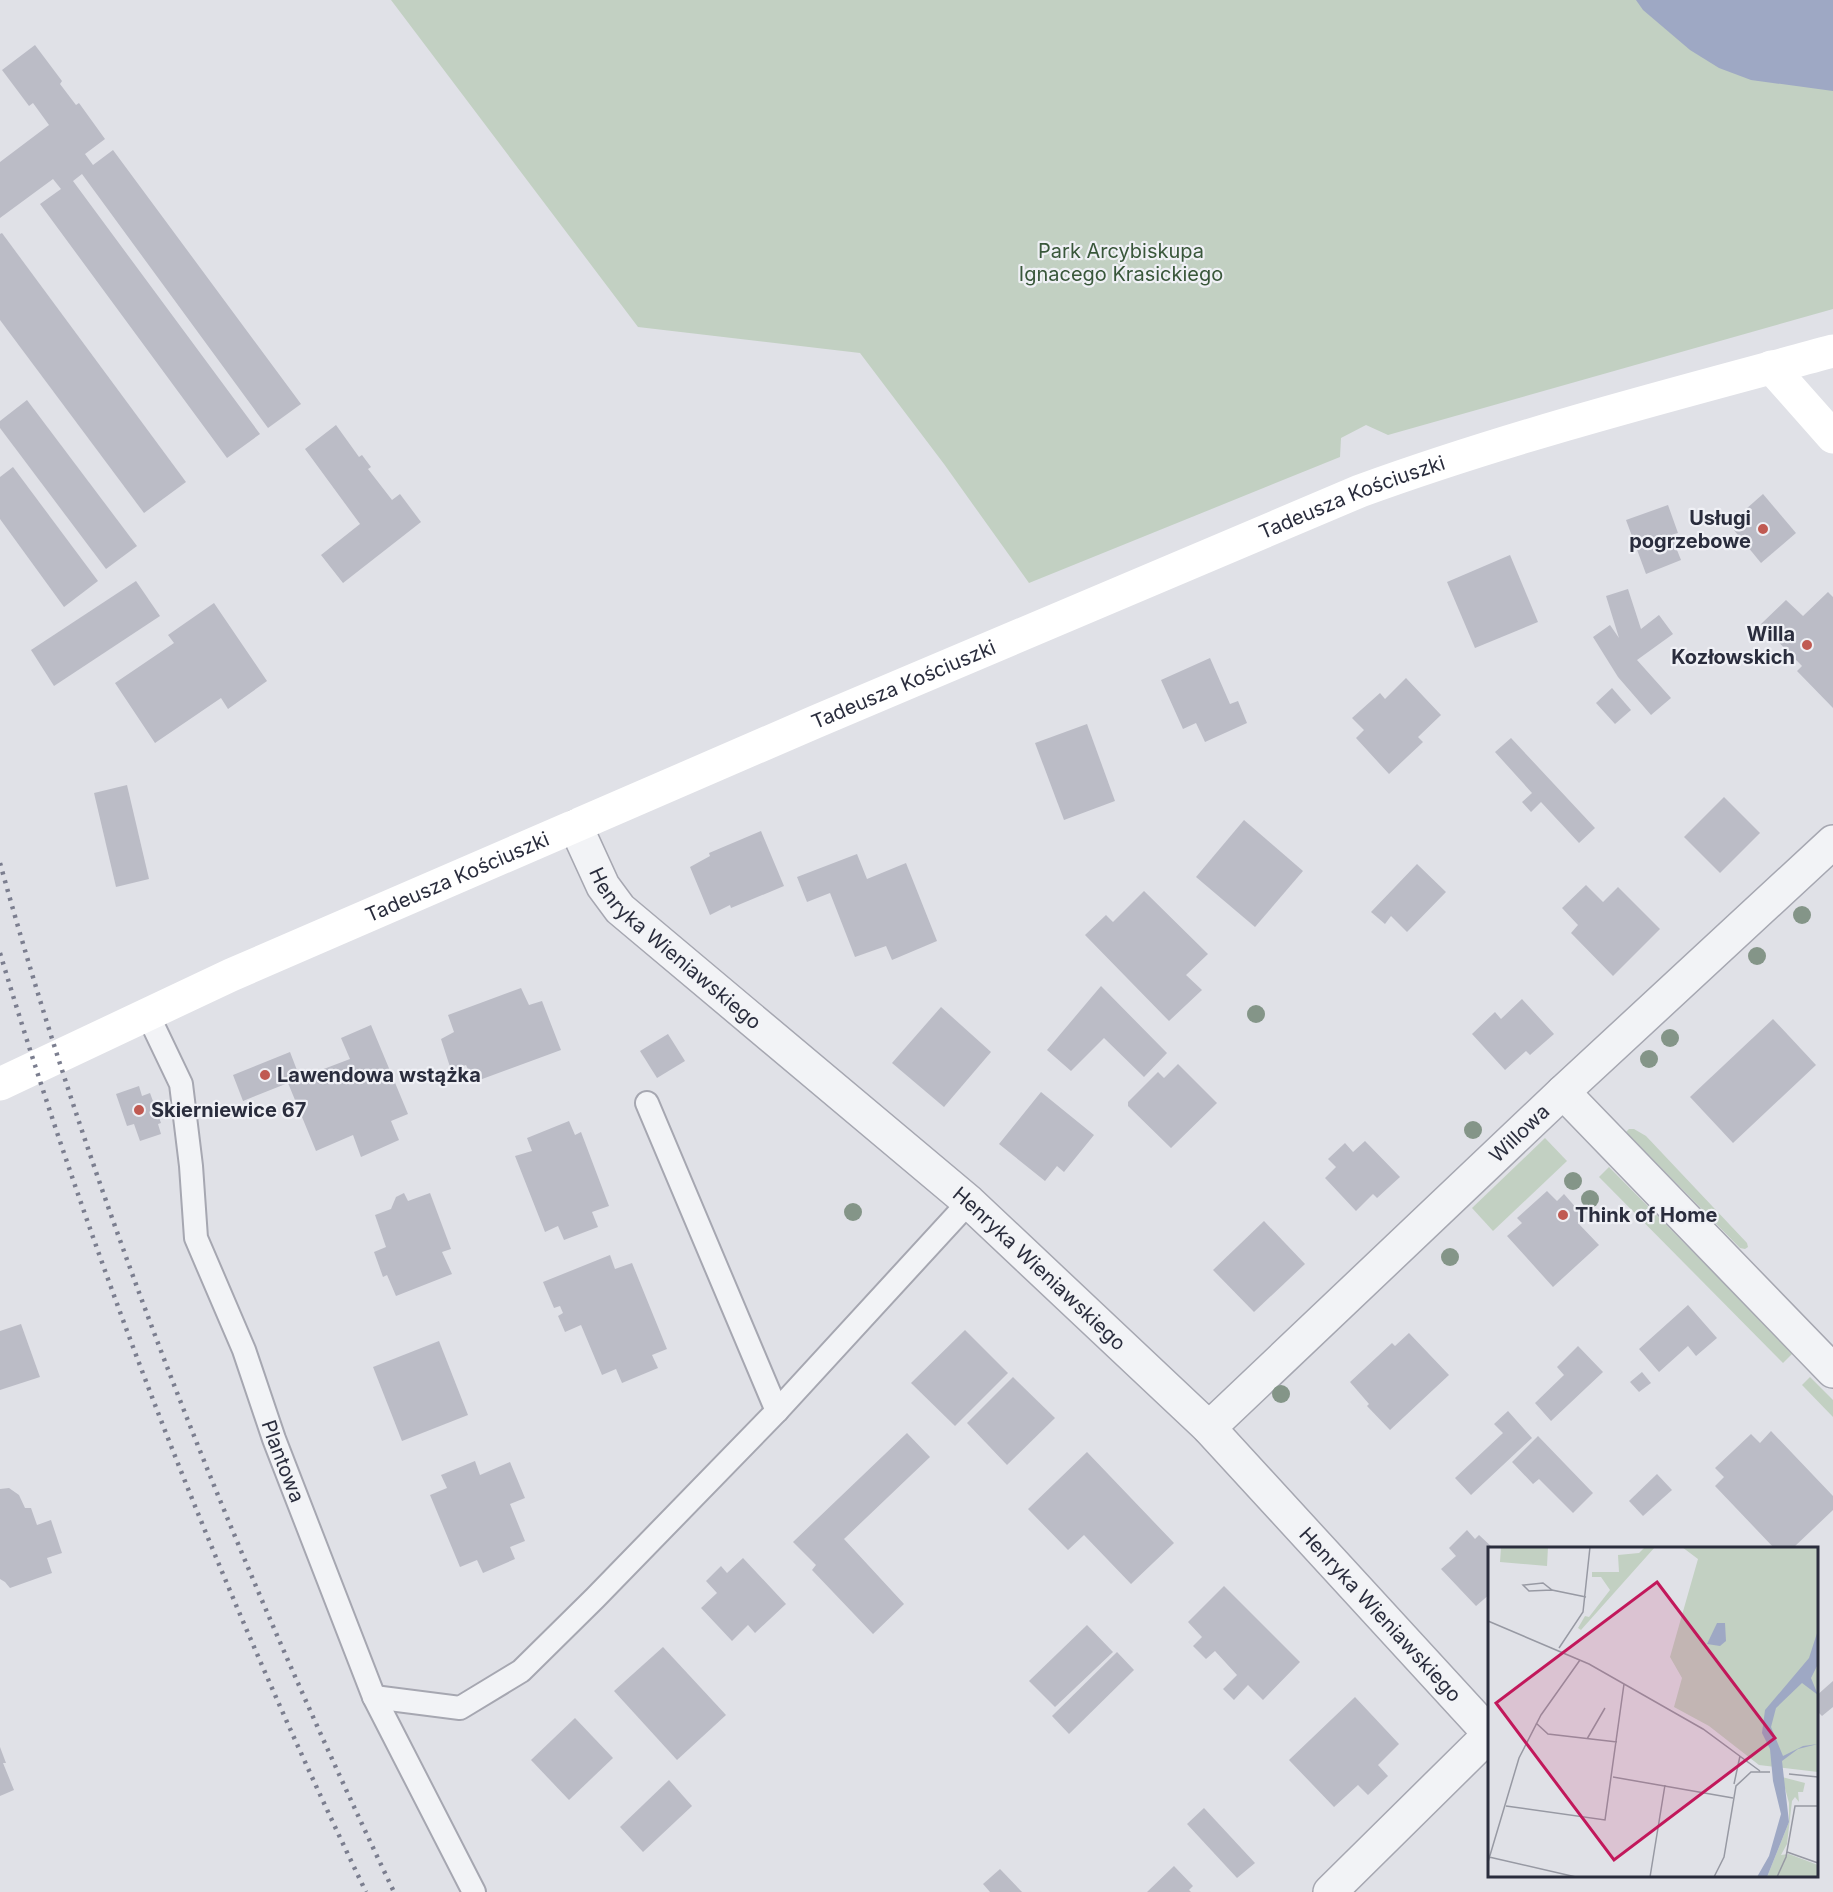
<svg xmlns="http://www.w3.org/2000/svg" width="1833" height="1892" font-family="Inter,sans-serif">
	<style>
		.green { fill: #c2d0c2 }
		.water { fill: #9ea8c4 }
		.building { fill: #bbbcc6 }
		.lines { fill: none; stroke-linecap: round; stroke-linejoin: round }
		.lane-casing { stroke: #a6a7b1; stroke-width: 26 }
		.street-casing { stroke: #a6a7b1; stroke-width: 36 }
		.lane { stroke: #f2f3f6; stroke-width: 22 }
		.street { stroke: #f2f3f6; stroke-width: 33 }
		.secondary { stroke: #fff; stroke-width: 33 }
		.rail { stroke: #7b7e8f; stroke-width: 4.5; stroke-dasharray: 3 6; stroke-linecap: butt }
		.tree { fill: #849588 }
		.poi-dot { fill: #c05a52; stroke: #eff0f5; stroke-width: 2 }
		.labels { text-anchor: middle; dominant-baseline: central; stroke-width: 4.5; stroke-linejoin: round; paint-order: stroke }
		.park-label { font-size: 20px; fill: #39573a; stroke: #eff0f5 }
		.street-label { font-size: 20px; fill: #2a2d3d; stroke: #eff0f5 }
		.poi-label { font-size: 20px; font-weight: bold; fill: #2a2d3d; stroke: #eff0f5; text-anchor: start }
		.inset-road { fill: none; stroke: #9799a3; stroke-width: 1.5 }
		.view { fill: #c2185b; fill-opacity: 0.15; stroke: #c2185b; stroke-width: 3 }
		.inset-edge { fill: none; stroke: #2a2d3d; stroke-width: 3 }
	</style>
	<rect width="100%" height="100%" fill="#e0e1e7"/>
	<!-- green -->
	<g class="green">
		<path d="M391 0H1833V309L1388 435 1366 425 1341 438 1340 457 1029 583 944 464 860 353 638 327Z"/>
		<path d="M1629 1129H1634L1646 1136 1747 1243 1748 1247 1745 1249 1740 1248 1626 1132Z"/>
		<path d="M1545 1138 1567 1161 1493 1231 1472 1208Z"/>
		<path d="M1609 1167 1793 1353 1783 1363 1599 1177Z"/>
		<path d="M1810 1377 1833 1400V1417L1802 1385Z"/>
	</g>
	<!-- water -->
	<path class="water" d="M1636 0H1833V91L1751 80 1719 68 1690 50 1643 10Z"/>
	<!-- building -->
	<g class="building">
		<path d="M35 45 62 81 60 84 76 105 79 103 105 139 85 154 93 165 113 150 301 404 268 428 82 174 73 181 260 434 227 458 40 204 61 189 53 179 0 218V162L49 125 33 103 29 106 2 70Z"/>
		<path d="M2 233 186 482 144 513 0 320V234Z"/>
		<path d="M27 400 137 546 106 569 0 428V421Z"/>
		<path d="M336 425 359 457 362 455 371 467 368 469 392 500 400 494 421 522 343 583 321 555 360 524 305 449Z"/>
		<path d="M13 467 98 581 64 607 0 519V477Z"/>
		<path d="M1763 494 1796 533 1761 563 1729 524Z"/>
		<path d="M1668 505 1678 533 1671 535 1681 560 1646 574 1626 520Z"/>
		<path d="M1510 555 1538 622 1475 648 1447 582Z"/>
		<path d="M136 581 160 616 54 686 31 650Z"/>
		<path d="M1628 589 1641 629 1659 615 1673 634 1637 660 1671 698 1651 715 1618 677 1593 637 1610 625 1619 638 1606 596Z"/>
		<path d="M1828 592 1833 597V708L1797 671 1802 666 1761 624 1786 600 1803 616Z"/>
		<path d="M214 603 267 681 228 709 221 698 155 743 115 683 174 643 168 635Z"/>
		<path d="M1210 658 1230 704 1238 701 1247 723 1205 742 1196 723 1183 729 1161 680Z"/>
		<path d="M1406 678 1441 715 1418 737 1423 742 1389 774 1356 738 1364 730 1352 718 1380 693 1385 699Z"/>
		<path d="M1612 688 1631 710 1615 724 1596 703Z"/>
		<path d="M1087 724 1115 801 1064 820 1035 743Z"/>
		<path d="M1511 738 1595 828 1579 843 1541 802 1531 812 1522 802 1532 793 1495 752Z"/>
		<path d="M127 785 149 879 116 887 94 793Z"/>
		<path d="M1724 797 1760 833 1720 873 1684 837Z"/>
		<path d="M1244 820 1303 871 1255 927 1196 877Z"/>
		<path d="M761 831 784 886 731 908 730 905 710 915 690 867 710 856 709 853Z"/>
		<path d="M857 854 867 879 906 863 937 941 892 960 886 946 855 957 830 893 807 902 797 877Z"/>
		<path d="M1417 864 1446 892 1407 932 1391 916 1385 924 1371 912Z"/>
		<path d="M1586 885 1603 902 1618 887 1660 929 1613 976 1571 933 1578 925 1562 908Z"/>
		<path d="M1144 891 1208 954 1186 975 1202 990 1169 1021 1085 935 1106 915 1113 922Z"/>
		<path d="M1101 986 1167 1053 1144 1077 1104 1038 1071 1071 1047 1050Z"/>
		<path d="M521 988 529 1005 542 1001 561 1050 474 1082 466 1065 451 1070 441 1039 454 1032 448 1015Z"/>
		<path d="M1522 999 1554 1034 1530 1055 1526 1051 1505 1070 1472 1034 1495 1012 1501 1019Z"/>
		<path d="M941 1007 991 1052 944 1107 892 1063Z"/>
		<path d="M1773 1019 1816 1065 1733 1143 1690 1097Z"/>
		<path d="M371 1025 408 1114 391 1121 399 1140 361 1157 353 1135 316 1151 288 1083 243 1101 233 1075 290 1052 300 1078 350 1059 341 1038Z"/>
		<path d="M668 1034 685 1061 657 1078 640 1051Z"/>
		<path d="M1178 1064 1217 1103 1171 1148 1128 1106V1102L1158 1072 1164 1078Z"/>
		<path d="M139 1086 142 1096 150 1093 161 1123 158 1124 161 1134 140 1141 134 1124 127 1126 116 1094Z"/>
		<path d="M1041 1092 1094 1135 1064 1172 1057 1166 1045 1181 999 1144Z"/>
		<path d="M569 1121 575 1135 581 1132 609 1206 592 1212 598 1227 564 1240 558 1226 545 1232 515 1156 532 1151 527 1138Z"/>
		<path d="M1365 1141 1400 1177 1377 1198 1373 1194 1356 1211 1325 1178 1336 1167 1328 1159 1345 1143 1353 1152Z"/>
		<path d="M1547 1191 1557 1201 1564 1194 1585 1218 1578 1223 1599 1245 1553 1287 1507 1236 1522 1223 1517 1218Z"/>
		<path d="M404 1193 408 1201 430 1193 451 1249 442 1252 452 1274 396 1296 387 1275 383 1277 374 1252 386 1247 375 1215 391 1209 396 1197Z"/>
		<path d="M1264 1221 1305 1264 1254 1312 1213 1270Z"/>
		<path d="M610 1255 615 1269 632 1263 667 1349 652 1355 658 1368 622 1383 616 1369 602 1375 581 1325 565 1332 558 1316 563 1313 560 1306 554 1308 543 1282Z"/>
		<path d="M1688 1305 1717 1338 1696 1356 1688 1346 1659 1372 1639 1349Z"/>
		<path d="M21 1324 40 1377 0 1390V1331Z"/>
		<path d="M965 1330 1008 1373 955 1426 911 1383Z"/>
		<path d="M1409 1333 1449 1375 1390 1430 1367 1406 1369 1404 1350 1382 1392 1343 1395 1346Z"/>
		<path d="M439 1341 468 1415 402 1441 373 1367Z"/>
		<path d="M1578 1346 1603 1372 1551 1421 1535 1403 1564 1375 1557 1367Z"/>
		<path d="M1642 1372 1651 1383 1639 1392 1630 1382Z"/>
		<path d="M1013 1377 1055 1418 1007 1465 967 1423Z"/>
		<path d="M1508 1411 1532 1438 1471 1495 1455 1478 1503 1433 1494 1424Z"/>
		<path d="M1771 1431 1833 1496V1510L1793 1548H1774L1715 1486 1724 1477 1715 1468 1751 1434 1760 1443Z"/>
		<path d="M907 1433 930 1457 844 1539 904 1604 873 1634 812 1570 816 1565 793 1542Z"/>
		<path d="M1538 1436 1593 1493 1573 1513 1539 1479 1533 1484 1512 1462Z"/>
		<path d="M1087 1452 1174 1543 1131 1584 1084 1535 1068 1550 1028 1509Z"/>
		<path d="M475 1461 480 1475 510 1462 525 1498 510 1504 525 1541 510 1547 515 1559 483 1573 477 1560 460 1567 430 1495 447 1488 441 1475Z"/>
		<path d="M1657 1474 1672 1490 1643 1516 1629 1501Z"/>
		<path d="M9 1488 19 1495 25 1508H31L37 1525 51 1520 62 1553 47 1558 52 1573 10 1588 5 1582 0 1579V1489Z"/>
		<path d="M1467 1530 1475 1539 1479 1535 1493 1548H1490V1594L1476 1606 1441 1569 1456 1556 1449 1548Z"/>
		<path d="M743 1558 786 1604 755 1633 748 1625 732 1641 701 1608 717 1593 706 1581 721 1566 727 1573Z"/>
		<path d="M1224 1586 1300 1662 1263 1700 1248 1685 1234 1700 1223 1689 1237 1675 1215 1651 1206 1659 1193 1646 1202 1637 1188 1622Z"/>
		<path d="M1087 1625 1113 1652 1055 1707 1029 1681Z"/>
		<path d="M663 1647 726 1715 677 1760 614 1691Z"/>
		<path d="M1117 1652 1134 1670 1069 1734 1052 1716Z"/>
		<path d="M1833 1681V1707L1822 1716 1816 1710V1696Z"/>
		<path d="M1355 1697 1399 1744 1378 1765 1388 1776 1368 1795 1358 1785 1334 1807 1289 1760Z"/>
		<path d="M575 1718 613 1758 569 1800 531 1760Z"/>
		<path d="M0 1747 6 1763H3L14 1790 0 1796Z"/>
		<path d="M669 1780 692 1806 643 1852 620 1827Z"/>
		<path d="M1204 1808 1255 1863 1237 1878 1187 1824Z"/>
		<path d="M1174 1866 1193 1886 1189 1890 1191 1892H1147Z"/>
		<path d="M1000 1869 1022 1892H990L983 1884Z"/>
	</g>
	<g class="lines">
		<defs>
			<g id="lane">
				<path id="s1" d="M148 1015 181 1084 191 1166 196 1238 244 1350 274 1439 374 1697 474 1892"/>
				<path d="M647 1103 777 1411"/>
				<path d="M374 1697 460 1708 521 1671 595 1598 777 1411 969 1202"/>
			</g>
			<g id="street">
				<path id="s2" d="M576 827 603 886 620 909 969 1202 1209 1428 1490 1734"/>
				<path d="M1563 1092 1833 1371"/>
				<path id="s3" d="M1209 1428 1563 1092 1833 842"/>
				<path d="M1330 1892 1490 1734"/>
			</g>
		</defs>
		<!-- lane casing -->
		<use href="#lane" class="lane-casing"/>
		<!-- street casing -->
		<use href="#street" class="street-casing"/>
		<!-- lane -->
		<use href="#lane" class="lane"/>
		<!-- street -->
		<use href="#street" class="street"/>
		<!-- secondary -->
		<g class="secondary">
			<path d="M1771 367 1833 437"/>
			<path id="s4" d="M0 1084 231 975 815 722 1360 491C1514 435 1674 394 1833 351"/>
		</g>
		<!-- rail -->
		<g class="rail">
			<path d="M0 863C98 1218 236 1560 394 1892"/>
			<path d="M0 953C97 1275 220 1589 366 1892"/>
		</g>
	</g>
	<!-- trees -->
	<g class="tree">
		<circle cx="1802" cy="915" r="9"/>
		<circle cx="1757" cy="956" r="9"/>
		<circle cx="1256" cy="1014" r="9"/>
		<circle cx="1670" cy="1038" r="9"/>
		<circle cx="1649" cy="1059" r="9"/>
		<circle cx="1473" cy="1130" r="9"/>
		<circle cx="1573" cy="1181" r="9"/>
		<circle cx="1590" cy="1199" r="9"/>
		<circle cx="853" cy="1212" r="9"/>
		<circle cx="1450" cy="1257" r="9"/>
		<circle cx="1281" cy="1394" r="9"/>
	</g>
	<!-- markers -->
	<g class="poi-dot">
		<circle cx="1763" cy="529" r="6"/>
		<circle cx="1807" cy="645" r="6"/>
		<circle cx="265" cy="1075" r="6"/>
		<circle cx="139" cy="1110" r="6"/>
		<circle cx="1563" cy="1215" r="6"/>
	</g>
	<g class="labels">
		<!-- park labels -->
		<g class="park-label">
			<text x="1121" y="251">Park Arcybiskupa<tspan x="1121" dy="23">Ignacego Krasickiego</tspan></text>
		</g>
		<!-- street labels -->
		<g class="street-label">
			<text stroke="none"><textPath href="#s4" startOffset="1474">Tadeusza Kościuszki</textPath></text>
			<text stroke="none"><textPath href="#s4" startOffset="988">Tadeusza Kościuszki</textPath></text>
			<text stroke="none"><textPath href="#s4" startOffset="502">Tadeusza Kościuszki</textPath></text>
			<text stroke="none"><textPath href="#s2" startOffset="160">Henryka Wieniawskiego</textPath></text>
			<text stroke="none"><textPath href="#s3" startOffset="428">Willowa</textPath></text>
			<text stroke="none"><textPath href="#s2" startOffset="646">Henryka Wieniawskiego</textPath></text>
			<text stroke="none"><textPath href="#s1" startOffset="471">Plantowa</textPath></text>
			<text stroke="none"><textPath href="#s2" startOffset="1132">Henryka Wieniawskiego</textPath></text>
		</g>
		<!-- poi labels -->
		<g class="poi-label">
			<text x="1751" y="518" text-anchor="end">Usługi<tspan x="1751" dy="23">pogrzebowe</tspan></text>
			<text x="1795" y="634" text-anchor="end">Willa<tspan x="1795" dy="23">Kozłowskich</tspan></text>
			<text x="277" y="1075">Lawendowa wstążka</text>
			<text x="151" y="1110">Skierniewice 67</text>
			<text x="1575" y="1215">Think of Home</text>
		</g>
	</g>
	<!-- overview -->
	<g transform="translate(1488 1547)">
		<rect width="330" height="330" fill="#e0e1e7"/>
		<path d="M13 0H60L59 19 12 15ZM157 0H167L93 83 90 81 97 69 101 70 122 43 113 30H104V25H131L130 8 151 6ZM194 0H330V225L271 218 221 179 186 160 194 131 182 110 210 12ZM294 230 317 236 315 245H310L311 255 307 250 304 254 299 297 293 308 301 307 330 318V330H279L301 275V256Z" fill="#c2d0c2"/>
		<path d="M229 76H237L238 94 232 99 219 97ZM330 83V117L323 131 330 148 314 136 288 161 283 180 295 209 315 199 330 197 310 202 294 214 301 275 279 330H269L281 309 293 267 285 234 282 202 274 186 277 163 321 111Z" fill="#9ea8c4"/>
		<path class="inset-road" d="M64 43 41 44 35 38 55 36 64 43 98 50M0 74 101 117 215 182 272 224M71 101 95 65 102 0M48 176 60 187 129 195M99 192 117 161M301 227 330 230M125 230 245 251M246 237 252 209M18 259 117 273 136 137M299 305 330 316M1 310 88 330M0 315 31 211 53 168 92 113M162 330 177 238M226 330 236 310 248 239 263 225H282M289 330 298 310 307 259H330"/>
		<path class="view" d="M169 35 287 191 126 313 8 156Z"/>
		<rect width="330" height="330" class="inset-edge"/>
	</g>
</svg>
